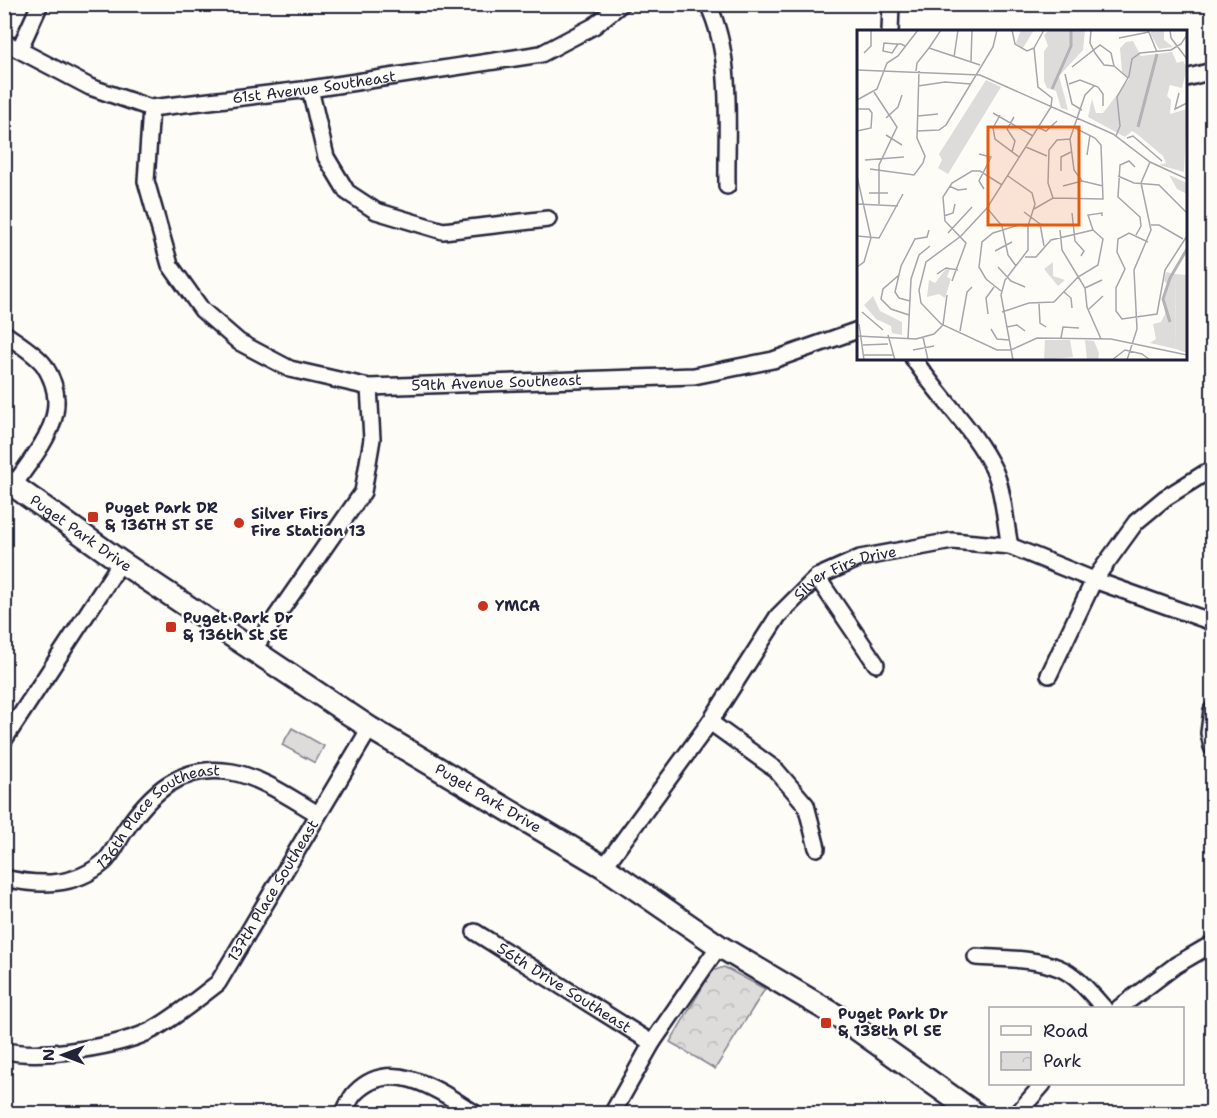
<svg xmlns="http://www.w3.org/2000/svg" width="1217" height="1118" font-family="'Shantell Sans',sans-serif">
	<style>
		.park { fill: url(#park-crowns); stroke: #807f8b; stroke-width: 1.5 }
		.garden { fill: #dddcdb; stroke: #807f8b; stroke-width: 1.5 }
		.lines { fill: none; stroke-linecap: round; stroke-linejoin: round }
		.street-casing { stroke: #22223b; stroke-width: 20 }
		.secondary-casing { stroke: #22223b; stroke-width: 26 }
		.street { stroke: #fdfcf7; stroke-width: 15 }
		.secondary { stroke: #fdfcf7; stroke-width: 21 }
		.poi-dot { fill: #c8321e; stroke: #fdfcf7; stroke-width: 2 }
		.labels { text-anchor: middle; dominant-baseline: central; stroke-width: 4.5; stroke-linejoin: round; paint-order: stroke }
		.street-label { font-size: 15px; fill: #22223b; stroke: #fdfcf7 }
		.poi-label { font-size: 15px; font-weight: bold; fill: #22223b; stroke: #fdfcf7; text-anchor: start }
		.inset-river { fill: none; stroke: #b2b2b7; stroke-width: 3 }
		.inset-road { fill: none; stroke: #a5a5ac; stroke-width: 1.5 }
		.view { fill: #e8590c; fill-opacity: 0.15; stroke: #e8590c; stroke-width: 3 }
		.inset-edge { fill: none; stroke: #22223b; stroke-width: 3 }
	</style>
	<defs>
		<pattern id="park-crowns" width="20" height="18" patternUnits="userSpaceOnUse" patternTransform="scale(1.5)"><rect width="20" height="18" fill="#dddcdb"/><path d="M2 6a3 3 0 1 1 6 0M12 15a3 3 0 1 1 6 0" fill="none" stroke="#bdbcbd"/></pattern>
	</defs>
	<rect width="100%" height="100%" fill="#fdfcf7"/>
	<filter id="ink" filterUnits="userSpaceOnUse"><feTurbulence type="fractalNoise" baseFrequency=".0167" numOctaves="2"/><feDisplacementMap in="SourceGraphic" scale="12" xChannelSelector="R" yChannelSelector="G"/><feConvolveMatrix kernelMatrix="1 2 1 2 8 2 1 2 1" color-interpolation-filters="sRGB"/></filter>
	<g filter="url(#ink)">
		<!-- park -->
		<path class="park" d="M724 967 765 989 715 1069 670 1042 712 971Z"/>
		<!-- garden -->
		<path class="garden" d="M292 728 324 746 315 763 282 745Z"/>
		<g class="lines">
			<defs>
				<g id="street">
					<path d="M708 4C734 59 726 127 727 186"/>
					<path d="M890 32 891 4"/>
					<path id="s1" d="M4 42 90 87 151 108 310 89 541 54 594 26 621 4"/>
					<path d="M20 48 40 4"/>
					<path d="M1186 78 1212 71"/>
					<path d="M310 89 326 157 347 192 376 211 443 231 548 219"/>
					<path id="s2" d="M151 108 146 181 170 265 202 310 239 342 290 369 369 387 694 376 773 360 858 330"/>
					<path d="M4 333C16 342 35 353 44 365 75 412 40 446 14 485"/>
					<path d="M913 358C939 398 975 429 995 472 1004 493 1005 523 1010 546"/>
					<path d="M817 577 876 664"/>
					<path d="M253 650 363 492 372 439 369 387"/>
					<path d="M1049 675 1094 580 1136 522 1165 498 1205 473 1212 472"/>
					<path d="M1212 710 1209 733 1212 747"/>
					<path d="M710 722 775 769 806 805 817 848"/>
					<path d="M4 740 121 562"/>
					<path id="s3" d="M604 867 710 722 778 616 817 577 860 558 952 541 1010 546 1094 580 1212 622"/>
					<path id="s4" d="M4 878C39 886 75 887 104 862 112 855 118 841 124 832 150 793 181 763 232 772 263 778 292 799 318 814"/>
					<path id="s5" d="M475 932 652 1043"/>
					<path d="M976 957C1002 959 1035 958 1059 968 1077 975 1092 995 1104 1008"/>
					<path d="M1119 1008 1176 965 1212 944"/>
					<path id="s6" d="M4 1050C37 1060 124 1046 154 1029 177 1016 197 999 218 983L370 728"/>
					<path d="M343 1114C347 1107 350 1098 355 1093 392 1055 441 1092 476 1114"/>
					<path d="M612 1114 652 1043 719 946"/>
					<path d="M1017 1114 1043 1084"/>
				</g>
				<g id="secondary">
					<path id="s7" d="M4 479 121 562 370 728 604 867 719 946 844 1020 976 1114"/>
				</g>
			</defs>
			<!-- street casing -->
			<use href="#street" class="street-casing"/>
			<!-- secondary casing -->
			<use href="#secondary" class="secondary-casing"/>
			<!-- street -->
			<use href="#street" class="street"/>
			<!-- secondary -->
			<use href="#secondary" class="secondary"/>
		</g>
	</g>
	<!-- markers -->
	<g class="poi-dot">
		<rect x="87" y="511" width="12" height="12" rx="3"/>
		<circle cx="239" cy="523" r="6"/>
		<circle cx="483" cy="606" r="6"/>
		<rect x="165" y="621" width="12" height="12" rx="3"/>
		<rect x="820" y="1017" width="12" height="12" rx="3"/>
	</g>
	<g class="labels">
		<!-- street labels -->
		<g class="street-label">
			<text stroke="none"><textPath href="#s1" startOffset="326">61st Avenue Southeast</textPath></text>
			<text stroke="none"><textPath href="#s2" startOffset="531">59th Avenue Southeast</textPath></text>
			<text stroke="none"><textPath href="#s7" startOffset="94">Puget Park Drive</textPath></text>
			<text stroke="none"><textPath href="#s3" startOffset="388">Silver Firs Drive</textPath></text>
			<text stroke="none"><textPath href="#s7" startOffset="580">Puget Park Drive</textPath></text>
			<text stroke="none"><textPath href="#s4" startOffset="180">136th Place Southeast</textPath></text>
			<text stroke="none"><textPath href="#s6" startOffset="340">137th Place Southeast</textPath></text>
			<text stroke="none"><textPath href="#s5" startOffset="105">56th Drive Southeast</textPath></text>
		</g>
		<!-- poi labels -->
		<g class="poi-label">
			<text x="105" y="508">Puget Park DR<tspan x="105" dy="17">&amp; 136TH ST SE</tspan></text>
			<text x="251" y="514">Silver Firs<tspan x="251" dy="17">Fire Station 13</tspan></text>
			<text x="495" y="606">YMCA</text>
			<text x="183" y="618">Puget Park Dr<tspan x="183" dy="17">&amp; 136th St SE</tspan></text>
			<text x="838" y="1014">Puget Park Dr<tspan x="838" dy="17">&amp; 138th Pl SE</tspan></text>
		</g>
	</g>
	<!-- overview -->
	<g transform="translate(857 30)">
		<rect width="330" height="330" fill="#fdfcf7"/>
		<path d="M164 0H177L166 18 159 13ZM129 50 144 57 91 144 81 138 85 130 82 124Z" fill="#dddcdb"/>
		<path d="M192 0H228L226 20 202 46 211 80 204 78 199 61 190 58 187 51V21L191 16 187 5ZM296 0H307V10L316 17 302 19 293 3ZM276 11 284 26 315 22 320 33 326 31 330 38 325 58 313 55 310 66 314 70 313 84 330 79 327 142 302 135 309 133 306 126 280 104 275 101 268 107 231 87 235 69 239 83H246L272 49 265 42 263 18 269 12ZM309 242 318 244 319 319 293 313 299 309 296 294 304 292 308 284 307 270 312 255 307 251ZM16 266 23 281 45 292V305L35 303 34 296 19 289 7 275ZM188 310H213L216 327 187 330ZM228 310 237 311 242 323 241 330H230Z" fill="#dddcdb"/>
		<path d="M312 145 330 153V164L320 159ZM89 239H93L90 247 94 249 88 268 82 264 70 267 72 250 78 253ZM318 244 330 245V323L319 319Z" fill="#dddcdb"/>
		<path d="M196 232V246L208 250 201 256 187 239Z" fill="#dddcdb"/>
		<path class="inset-river" d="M195 59 214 16V0M281 97 300 24M313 292 306 269 313 248 330 219"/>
		<path class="inset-road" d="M155 0 158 14 170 21 177 18M234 0 233 13 238 23 247 35 257 36 271 48M291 0 300 22M313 0 314 8 330 29M262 8 292 2M41 14 35 23 26 21 27 13 39 14H44L48 16M72 18 123 35M72 18 84 0M177 18 181 57 195 68 194 77 130 178 104 206 69 232 62 260 64 273 84 294 140 320H154L180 308 254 309 330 325M177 18 187 0M7 23 14 16V0M97 27 101 0M114 31 115 0M215 37 243 15 254 23 257 36M0 40 123 45 256 104 293 132 330 149M59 41 60 33 72 18M208 44 215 74 225 80M212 54 223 50 241 57 246 64V76M61 56 88 52 114 54M17 62 40 97 22 135V174M322 63 318 79 330 73M0 70 20 59 30 33 41 26 61 0M0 79H12L15 83 14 98 0 101M136 83 176 106M143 85 136 98 138 109 162 127M61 86 81 84M29 88 41 77 45 65M182 98 189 101 200 91M60 101 82 100 89 95 136 17 140 0M29 105 45 115M259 106 263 96 260 67 272 46 275 29 283 23 314 20 324 14 330 5M270 108 276 106 305 131M169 117 190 126M155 122 158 111 150 99 157 87M122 124 134 127 122 151 127 159M230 125 233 105M8 130 47 127M278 137 272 131 263 135 261 167 283 187 284 196 279 205M13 139 57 145 66 133 68 126 60 108 62 41M204 141V127L214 122M0 146 14 208 7 232 0 237M151 146 175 163 178 174 171 196V220L148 250 144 265 156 330M261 146 277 153 302 155 330 183M225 151 217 140 213 109 228 65 237 56M92 156 101 160 110 159M206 156 225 151 246 156M12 163H31M196 168 191 153 192 120 200 110 213 109M0 174 41 176M130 178 145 196 151 225 159 236M177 179 196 168 246 169 244 115 238 108 218 98M167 182 183 194 187 216M215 183 218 211 227 221 224 226M87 186 96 183 98 174M294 195H302L326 209M203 200 205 220 228 258 230 277 244 309M236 200 231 185 245 183V186M91 203 115 177M0 206 22 208 46 164M291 212 272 203 261 209 260 222 268 239 259 258V281L265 289 300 284 308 240 330 206M138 221 155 212M168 227H179L194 210 236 200M141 237 154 251 168 257M80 244 89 238 101 240M42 245 26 259 24 269 34 279 52 285M95 251 109 213 88 191 86 167 95 153 115 141H123L145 155M228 258 245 250M144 261 129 249 122 237 125 212 136 203 162 195 171 196M207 262 214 268 215 278M53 271 42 268 38 262 44 236 58 209 70 207 72 200M182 273 183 293 189 297M232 279 246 266M5 282 26 300M145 282 172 273 197 272 221 247 241 235 246 209 236 200M131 284 129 268 137 257M2 294 7 330M86 295 90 265M150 297 160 295 168 301M134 299 140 309 152 310M103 301 110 262 115 257M31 305 38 330M0 306 59 309 77 304 86 295M66 307 71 330M204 308 206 297 222 298M51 309 54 249 62 225 73 216M6 315 31 314M56 320 77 316M7 325H37M255 330 268 320 285 324 293 330M270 330 280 299 277 240 294 200 284 153 293 132"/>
		<path class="view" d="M131 97H222V195H131Z"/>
		<rect width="330" height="330" class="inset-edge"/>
	</g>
	<!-- margin -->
	<rect width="1217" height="1118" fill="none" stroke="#fdfcf7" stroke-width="24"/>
	<rect x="12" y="12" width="1193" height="1094" fill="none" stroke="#22223b" stroke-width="2" filter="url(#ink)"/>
	<!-- legend -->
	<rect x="989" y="1007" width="195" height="78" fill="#fdfcf7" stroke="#a5a5ac" stroke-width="1.5"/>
	<rect x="1001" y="1026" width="30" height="9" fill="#fdfcf7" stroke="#a5a5ac" stroke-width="1.5"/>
	<text x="1043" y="1037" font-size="18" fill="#22223b">Road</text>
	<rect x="1001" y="1052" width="30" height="18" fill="url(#park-crowns)" stroke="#a5a5ac" stroke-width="1.5"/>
	<text x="1043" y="1067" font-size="18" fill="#22223b">Park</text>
	<!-- north arrow -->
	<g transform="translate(63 1055) rotate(270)" stroke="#fdfcf7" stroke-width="4.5" paint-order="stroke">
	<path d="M0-4.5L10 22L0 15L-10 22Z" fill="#22223b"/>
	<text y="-9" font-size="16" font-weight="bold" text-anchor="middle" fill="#22223b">N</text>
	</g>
</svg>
